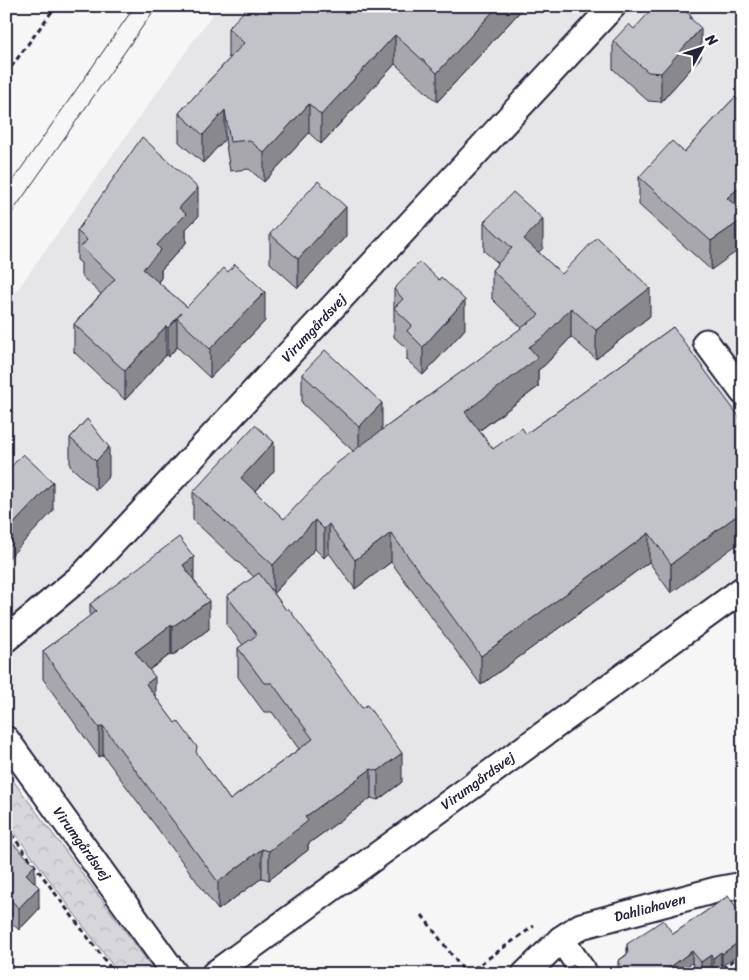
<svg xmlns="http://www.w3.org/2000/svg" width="749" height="980" font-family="Sriracha,sans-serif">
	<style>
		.built { fill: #e6e6e9 }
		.forest { fill: url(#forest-crowns); stroke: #7c7c8b }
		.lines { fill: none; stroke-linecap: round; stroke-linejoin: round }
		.street-casing { stroke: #22223b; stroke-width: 29 }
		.path { stroke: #22223b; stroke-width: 3; stroke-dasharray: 5 4; stroke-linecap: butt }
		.street { stroke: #fff; stroke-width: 25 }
		.tram { stroke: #22223b; stroke-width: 1 }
		.wall { fill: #a7a7ad; stroke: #22223b }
		.shaded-wall { fill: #88888d; stroke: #22223b }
		.building { fill: #c2c2c9; stroke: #22223b }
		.labels { text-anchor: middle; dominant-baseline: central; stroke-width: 4.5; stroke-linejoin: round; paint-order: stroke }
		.street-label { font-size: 14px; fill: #22223b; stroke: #fff }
	</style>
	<defs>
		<pattern id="forest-crowns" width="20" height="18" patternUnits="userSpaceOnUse" patternTransform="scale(1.25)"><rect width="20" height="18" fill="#d7d7db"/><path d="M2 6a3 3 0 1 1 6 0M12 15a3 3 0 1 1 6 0" fill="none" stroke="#b8b8bd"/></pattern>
	</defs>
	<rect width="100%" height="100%" fill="#f6f6f7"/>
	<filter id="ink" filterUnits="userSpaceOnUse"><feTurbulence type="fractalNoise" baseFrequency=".02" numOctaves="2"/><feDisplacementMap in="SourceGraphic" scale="10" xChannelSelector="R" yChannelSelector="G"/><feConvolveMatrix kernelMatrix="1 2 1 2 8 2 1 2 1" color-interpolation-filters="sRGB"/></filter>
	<g filter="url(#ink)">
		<!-- built -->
		<path class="built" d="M218 6H743V570L190 974H163L6 763V306Z"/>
		<!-- forest -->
		<path class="forest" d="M6 771 157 974H119L6 821Z"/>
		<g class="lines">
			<defs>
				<g id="street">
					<path d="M706 342 743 392"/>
					<path d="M6 639 84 574 613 6"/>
					<path d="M6 739 175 974"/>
					<path d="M561 939 585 974"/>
					<path d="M214 974 743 589"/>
					<path d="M525 974 561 939 581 926 716 890 743 885"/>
				</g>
			</defs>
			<!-- street casing -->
			<use href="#street" class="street-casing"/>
			<!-- path -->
			<g class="path">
				<path d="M6 74 56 6"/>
				<path d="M6 827 115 974"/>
				<path d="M422 915 466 974"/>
				<path d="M477 966 483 974"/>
				<path d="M466 974 534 926"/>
				<path d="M684 974H685"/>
				<path d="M715 974 743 953"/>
			</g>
			<!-- street -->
			<use href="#street" class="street"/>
			<!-- tram -->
			<g class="tram">
				<path d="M6 190 135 6"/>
				<path d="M6 221 157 6"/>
			</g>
		</g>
		<!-- wall -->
		<g class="wall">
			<path d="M525 6 437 102 395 64 321 144 309 133 264 182 249 169 230 171 225 139 203 163 179 142V113L230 58 228 57V28Z"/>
			<path d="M691 19 701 57 661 102 648 101 613 69V41L634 29Z"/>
			<path d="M735 97 711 270 639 205V177L684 152Z"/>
			<path d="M198 217 186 229V243L161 270V278L158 282 187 307 265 321 210 378 177 347 168 357 166 355 125 400 74 352V324L101 294 81 276V263L77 260V231Z"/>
			<path d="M484 222 543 248 538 252 562 274 650 316 596 359 571 337 545 365 538 370V387L479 431 493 449 526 434 673 327 671 593 649 562 481 685 391 562 355 589 329 553 324 558 315 549 274 593 402 782 378 800 371 798 308 844V850L269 880 262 878 218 910 103 755 99 757 43 679V651L90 616V604L194 581 209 629 172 656 171 654 149 670 155 696 230 800 299 749 272 712H264L238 677V648L243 645 227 625V596L254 577 193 520V492L274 471 255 492 284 519 353 451 302 403V374L382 430 522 328 492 299V270L498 263 484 251Z"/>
			<path d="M270 234 346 236 298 288 270 263Z"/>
			<path d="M394 289 465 329 423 375 407 360V349L394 337Z"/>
			<path d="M87 419 109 476 96 490 70 466V438Z"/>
			<path d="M6 837 35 883 39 909 19 930 6 918Z"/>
			<path d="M728 896 722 966 721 964 713 970 711 967 702 974H700L692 963 678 974H618V961L627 954V944L673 934Z"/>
		</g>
		<!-- shaded-wall -->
		<g class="shaded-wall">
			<path d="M498 6H525L437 102V73Z"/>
			<path d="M691 16V40L701 28V57L661 102V73Z"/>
			<path d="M395 35V64L321 144V115Z"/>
			<path d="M10 53V65L6 70V57Z"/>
			<path d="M309 104V133L264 182V153Z"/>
			<path d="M225 110V139L203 163V135Z"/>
			<path d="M743 184V213L727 198Z"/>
			<path d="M198 188V217L186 229V243L161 270V278L143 298V269L179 208Z"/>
			<path d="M346 207V236L298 288V259Z"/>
			<path d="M543 219V248L524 268V239Z"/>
			<path d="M743 219V247L711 270V241Z"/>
			<path d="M650 288V316L596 359V330Z"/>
			<path d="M265 292V321L210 378V349Z"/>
			<path d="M465 300V329L423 375V347Z"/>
			<path d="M571 308V337L545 365 538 370V387L465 441V412L529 347Z"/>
			<path d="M177 318V347L168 357V328Z"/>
			<path d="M166 326V355L125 400V371Z"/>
			<path d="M382 403V432L359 456V427Z"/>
			<path d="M274 442V471L241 507V478Z"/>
			<path d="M109 447V476L96 490V461Z"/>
			<path d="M53 482V511L6 561V532Z"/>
			<path d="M743 511V540L671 593V564Z"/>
			<path d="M315 520V549L273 594V565Z"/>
			<path d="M329 524V553L324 558V529Z"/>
			<path d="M391 533V562L355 589V560Z"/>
			<path d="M649 533V562L481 685V656Z"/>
			<path d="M194 557V585L183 565Z"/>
			<path d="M209 601V629L172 656V627Z"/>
			<path d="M171 625V654L135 680V652Z"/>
			<path d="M155 677V706L146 684Z"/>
			<path d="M103 726V755L99 757V728Z"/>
			<path d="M402 753V782L378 800V771Z"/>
			<path d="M371 769V798L308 844V850L269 880V851L305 817Z"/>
			<path d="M262 849V878L218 910V882Z"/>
			<path d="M35 865V886L26 874Z"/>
			<path d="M39 887V909L19 930V908Z"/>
			<path d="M743 939V951L722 966V954Z"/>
			<path d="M692 951V963L678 974H661Z"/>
			<path d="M721 952V964L713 970V958Z"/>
			<path d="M711 955V967L701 974V962Z"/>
		</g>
		<!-- building -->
		<g class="building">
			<path d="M249 6H498L437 73 395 35 321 115 309 104 264 153 249 140 230 142 225 110 203 135 179 113 244 43 228 28Z"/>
			<path d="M655 6H680L691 16 690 18 701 28 661 73 648 72 613 41 629 24 634 29Z"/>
			<path d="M6 50 10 53 6 57Z"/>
			<path d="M743 95V184L727 198 743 212V219L711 241 639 177 672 141 684 152 735 97 738 100Z"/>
			<path d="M142 137 198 188 179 208 186 214 157 245 161 250 143 269 187 307 224 268 228 272 235 264 265 292 210 349 177 318 182 312 168 328 166 326 125 371 74 324 115 279 81 247 87 240 77 231Z"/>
			<path d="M318 181 346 207 298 259 270 234Z"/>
			<path d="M513 192 543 219 524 239 562 274 597 237 650 288 596 330 571 308 545 336 529 347 538 358 465 412 493 449 522 428 526 434 673 327 743 422V511L671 564 649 533 481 656 391 533 355 560 329 524 324 529 315 520 273 565 193 492 255 425 274 442 241 478 284 519 337 463 539 315 492 270 512 248 484 222Z"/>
			<path d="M420 262 439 280 441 277 465 300 423 347 407 331 412 325 394 308 403 299 394 289Z"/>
			<path d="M325 350 382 403 359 427 302 374Z"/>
			<path d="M87 419 109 447 96 461 70 438Z"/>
			<path d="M23 454 53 482 6 532V472Z"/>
			<path d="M179 537 194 557 183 565 209 601 172 627 171 625 135 652 155 677 146 684 175 723 178 721 197 747 196 752 230 800 313 739 272 683H264L238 648 257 635 227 596 259 573 286 610 288 608 362 708 367 705 402 753 378 771 371 769 305 817 308 821 269 851 262 849 218 882 103 726 99 728 43 651 96 611 90 604Z"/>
			<path d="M6 837 35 865 26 874 39 887 19 908 6 896Z"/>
			<path d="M728 896 743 916V939L722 954 721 952 713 958 711 955 701 962 692 951 661 974H627L618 961 628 954 627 944 663 920 673 934Z"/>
			<path d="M573 965 579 971H590L592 974H561Z"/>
		</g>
	</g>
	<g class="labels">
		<!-- street labels -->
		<g class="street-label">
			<text transform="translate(314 328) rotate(-47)">Virumgårdsvej</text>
			<text transform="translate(478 781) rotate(-36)">Virumgårdsvej</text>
			<text transform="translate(82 844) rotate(54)">Virumgårdsvej</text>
			<text transform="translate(650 908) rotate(-15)">Dahliahaven</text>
		</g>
	</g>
	<!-- margin -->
	<rect width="749" height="980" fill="none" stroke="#fff" stroke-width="25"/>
	<rect x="12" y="12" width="724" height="955" fill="none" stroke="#22223b" stroke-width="2" filter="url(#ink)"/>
	<!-- north arrow -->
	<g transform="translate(702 48) rotate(50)" stroke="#ffffff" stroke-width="4" paint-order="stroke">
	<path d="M0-4L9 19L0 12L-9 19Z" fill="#22223b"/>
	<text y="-8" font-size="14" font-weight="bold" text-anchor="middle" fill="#22223b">N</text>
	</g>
</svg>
